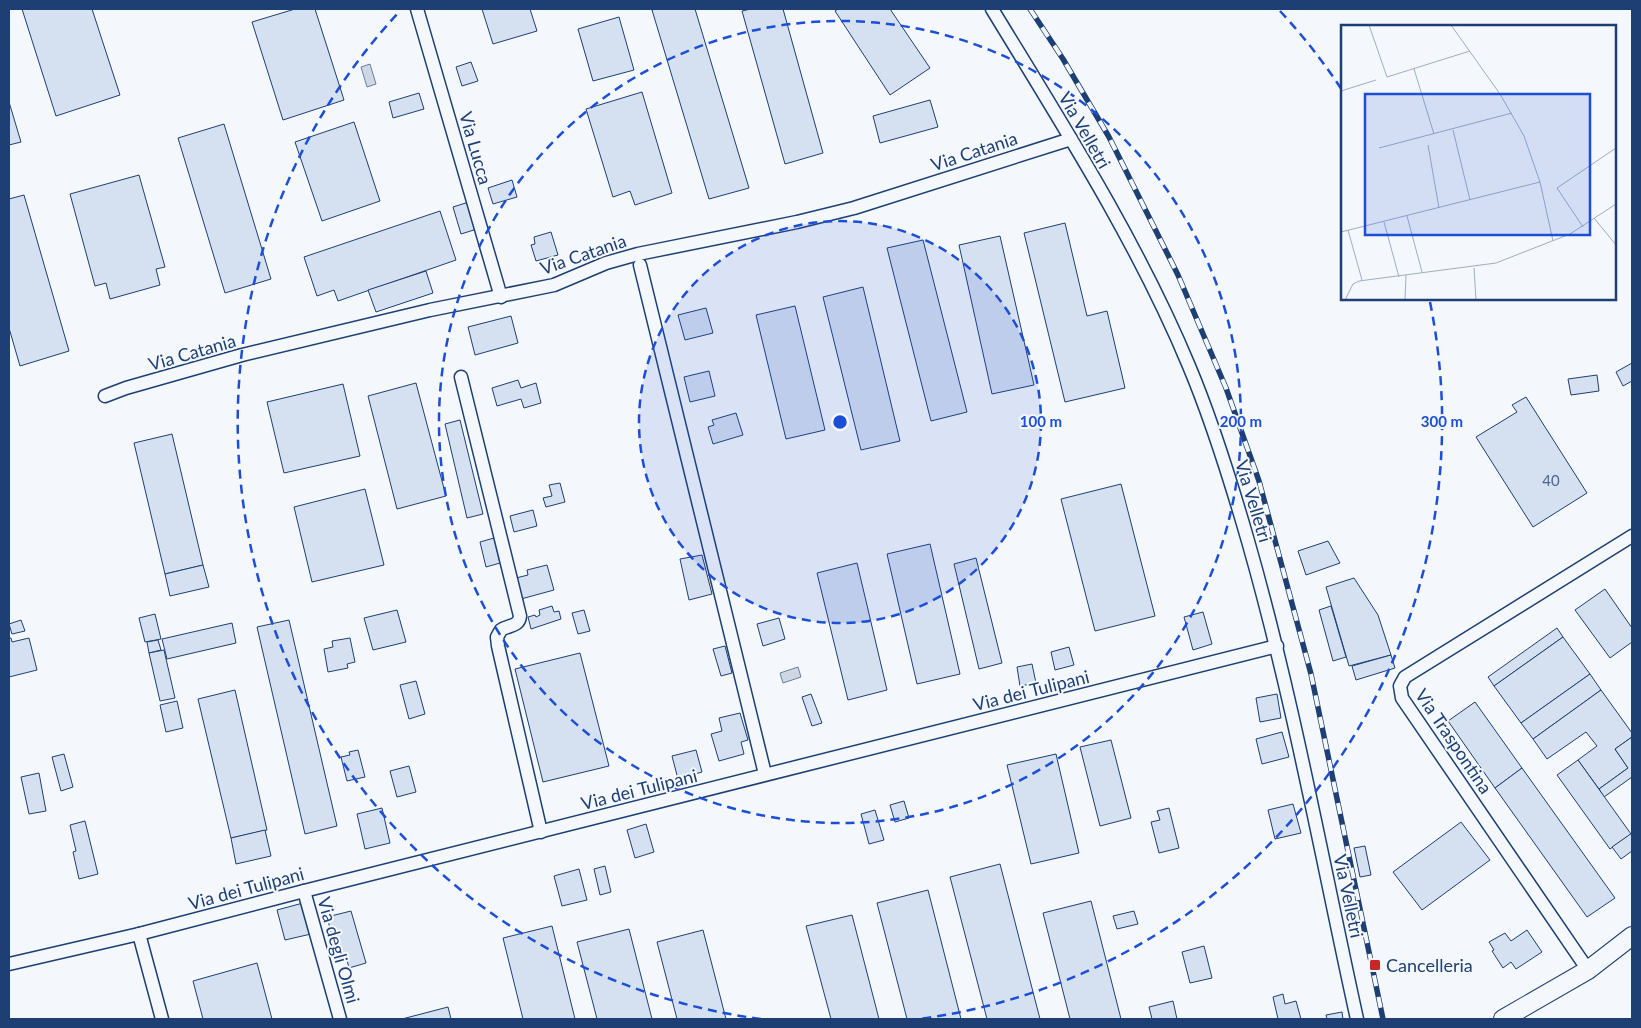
<svg xmlns="http://www.w3.org/2000/svg" width="1641" height="1028" font-family="Lato,sans-serif">
	<style>
		.water { fill: #cfd7e4; stroke: #687fa3 }
		.building { fill: #d5e0f0; stroke: #1d3f73 }
		.lines { fill: none; stroke-linecap: round; stroke-linejoin: round }
		.street-casing { stroke: #1d3f73; stroke-width: 15 }
		.secondary-casing { stroke: #1d3f73; stroke-width: 20 }
		.street { stroke: #f4f7fb; stroke-width: 12 }
		.secondary { stroke: #f4f7fb; stroke-width: 18 }
		.rail-casing { stroke: #1d3f73; stroke-width: 5.5 }
		.rail { stroke: #f4f7fb; stroke-width: 4; stroke-dasharray: 11; stroke-linecap: butt }
		.ring { fill: none; stroke: #1d4ed8; stroke-width: 2.5; stroke-dasharray: 9 6 }
		.poi-dot { fill: #c62828; stroke: #f4f7fb; stroke-width: 2 }
		.labels { text-anchor: middle; dominant-baseline: central; stroke-width: 4; stroke-linejoin: round; paint-order: stroke }
		.number-label { font-size: 15px; fill: #4b6792 }
		.street-label { font-size: 18px; fill: #1d3f73; stroke: #f4f7fb }
		.poi-label { font-size: 18px; fill: #1d3f73; stroke: #f4f7fb; text-anchor: start }
		.inset-road { fill: none; stroke: #9eadc5; stroke-width: 1 }
		.view { fill: #1d4ed8; fill-opacity: 0.15; stroke: #1d4ed8; stroke-width: 2.5 }
		.inset-edge { fill: none; stroke: #1d3f73; stroke-width: 2.5 }
		.centre { fill: #1d4ed8; stroke: #f4f7fb; stroke-width: 2.5 }
		.ring-label { font-size: 15px; text-anchor: middle; font-weight: bold; fill: #1d4ed8; stroke: #f4f7fb; stroke-width: 4; stroke-linejoin: round; paint-order: stroke }
	</style>
	<rect width="100%" height="100%" fill="#f4f7fb"/>
	<!-- water -->
	<g class="water">
		<path d="M370 64 376 84 367 87 361 67Z"/>
		<path d="M798 667 801 677 783 683 780 673Z"/>
	</g>
	<!-- building -->
	<g class="building">
		<path d="M22 9H92L120 95 56 116Z"/>
		<path d="M295 9H315L344 100 283 120 252 22Z"/>
		<path d="M482 9H530L537 31 493 44Z"/>
		<path d="M656 9H695L749 188 709 199 652 10Z"/>
		<path d="M751 9H783L823 153 785 164 742 11Z"/>
		<path d="M838 9H890L930 68 890 95 835 11Z"/>
		<path d="M619 17 634 70 593 81 578 29Z"/>
		<path d="M471 62 478 81 462 86 456 67Z"/>
		<path d="M642 92 672 193 635 205 630 191 613 197 586 109Z"/>
		<path d="M419 93 424 109 393 118 389 102Z"/>
		<path d="M930 100 938 127 880 143 873 116Z"/>
		<path d="M9 102 21 142 9 145Z"/>
		<path d="M354 122 380 201 322 221 295 142Z"/>
		<path d="M224 124 271 279 225 293 178 138Z"/>
		<path d="M139 175 165 267 156 269 160 285 110 299 106 283 95 286 70 194Z"/>
		<path d="M512 180 517 197 493 204 488 188Z"/>
		<path d="M24 195 69 351 20 366 9 328V199Z"/>
		<path d="M469 202 477 229 461 234 453 207Z"/>
		<path d="M440 211 456 260 338 301 334 290 317 296 304 257Z"/>
		<path d="M1065 223 1087 316 1107 311 1125 388 1065 402 1024 233Z"/>
		<path d="M551 232 558 255 536 261 531 245 535 244 534 237Z"/>
		<path d="M1000 236 1034 385 992 394 959 245Z"/>
		<path d="M923 240 967 412 931 421 887 248Z"/>
		<path d="M426 271 433 293 376 312 368 290Z"/>
		<path d="M863 287 900 441 861 450 823 297Z"/>
		<path d="M795 306 825 430 786 439 756 315Z"/>
		<path d="M706 308 713 333 685 340 678 315Z"/>
		<path d="M511 316 518 343 475 355 468 327Z"/>
		<path d="M1632 363V381L1623 386 1616 372Z"/>
		<path d="M709 371 715 396 690 402 684 377Z"/>
		<path d="M1597 375 1599 391 1571 395 1568 379Z"/>
		<path d="M518 380 521 388 536 383 541 403 524 408 521 399 497 406 492 388Z"/>
		<path d="M416 383 446 496 397 509 368 396Z"/>
		<path d="M343 384 360 456 284 473 267 402Z"/>
		<path d="M1526 397 1587 493 1533 527 1476 437 1517 412 1512 405Z"/>
		<path d="M736 413 743 435 713 444 708 427 714 425 712 420Z"/>
		<path d="M460 420 483 514 467 518 445 424Z"/>
		<path d="M172 434 203 565 165 574 134 443Z"/>
		<path d="M560 483 565 502 546 507 543 498 552 496 549 485Z"/>
		<path d="M1121 484 1155 616 1095 631 1061 499Z"/>
		<path d="M365 489 384 565 312 582 294 507Z"/>
		<path d="M533 510 537 526 514 532 510 516Z"/>
		<path d="M494 538 500 563 486 567 480 542Z"/>
		<path d="M1328 541 1340 563 1306 575 1298 551Z"/>
		<path d="M930 544 960 674 917 684 887 554Z"/>
		<path d="M702 555 712 594 689 600 680 559Z"/>
		<path d="M976 558 1002 663 979 669 954 564Z"/>
		<path d="M857 563 887 690 848 700 817 573Z"/>
		<path d="M203 565 209 587 170 596 165 574Z"/>
		<path d="M547 565 554 590 521 599 516 578 528 575 527 570Z"/>
		<path d="M1354 578 1378 615 1391 655 1349 666 1326 587Z"/>
		<path d="M1605 589 1632 628V642L1610 658 1575 610Z"/>
		<path d="M552 606 554 612 559 611 561 619 531 629 528 617 535 615 536 617 540 615 539 610Z"/>
		<path d="M1331 606 1346 657 1333 661 1319 610Z"/>
		<path d="M397 610 406 642 373 650 364 618Z"/>
		<path d="M584 610 590 631 578 634 572 613Z"/>
		<path d="M1203 612 1212 644 1193 650 1184 617Z"/>
		<path d="M155 614 161 639 145 642 139 618Z"/>
		<path d="M779 618 785 639 763 646 757 624Z"/>
		<path d="M21 620 25 631 12 634 9 624Z"/>
		<path d="M289 620 337 826 305 834 257 627Z"/>
		<path d="M232 623 236 643 167 659 162 639Z"/>
		<path d="M1557 628 1563 637 1494 686 1488 677Z"/>
		<path d="M1563 637 1590 674 1521 723 1494 686Z"/>
		<path d="M9 638H11L12 642 29 638 37 670 9 677Z"/>
		<path d="M350 638 355 662 347 664 348 668 328 672 324 649 333 647 332 641Z"/>
		<path d="M158 640 161 650 149 653 147 642Z"/>
		<path d="M725 646 732 673 721 676 713 649Z"/>
		<path d="M1069 647 1074 665 1055 670 1051 652Z"/>
		<path d="M164 650 175 698 160 701 149 653Z"/>
		<path d="M580 653 609 766 543 782 515 669Z"/>
		<path d="M1391 655 1395 668 1356 680 1352 666Z"/>
		<path d="M1032 664 1036 683 1020 686 1017 667Z"/>
		<path d="M1590 674 1601 690 1533 739 1521 723Z"/>
		<path d="M416 681 425 714 409 719 400 685Z"/>
		<path d="M235 690 267 830 231 838 198 699Z"/>
		<path d="M1601 690 1632 733V737L1615 749 1628 768 1599 789 1578 760 1597 746 1586 732 1547 759 1533 739Z"/>
		<path d="M811 694 822 723 812 726 802 697Z"/>
		<path d="M1277 694 1281 718 1260 722 1256 698Z"/>
		<path d="M177 701 183 728 166 732 160 705Z"/>
		<path d="M1475 702 1522 768 1495 788 1448 721Z"/>
		<path d="M740 713 748 740 741 742 744 754 719 761 711 734 722 731 719 718Z"/>
		<path d="M1282 732 1289 757 1262 764 1256 739Z"/>
		<path d="M1632 737V777L1604 797 1599 789 1628 768 1615 749Z"/>
		<path d="M1111 740 1131 818 1100 826 1080 747Z"/>
		<path d="M358 750 365 777 347 781 341 757 350 755 349 752Z"/>
		<path d="M696 750 702 772 678 779 672 756Z"/>
		<path d="M64 754 73 787 61 791 52 757Z"/>
		<path d="M1056 754 1079 853 1031 864 1007 765Z"/>
		<path d="M1578 760 1631 834 1610 849 1557 775Z"/>
		<path d="M409 766 416 792 397 797 390 771Z"/>
		<path d="M1522 768 1615 898 1587 917 1495 788Z"/>
		<path d="M39 773 46 811 29 814 21 777Z"/>
		<path d="M904 801 909 818 895 822 890 805Z"/>
		<path d="M1293 804 1301 833 1275 839 1268 810Z"/>
		<path d="M382 808 390 843 365 849 357 814Z"/>
		<path d="M1169 808 1179 848 1159 853 1151 822 1160 820 1157 811Z"/>
		<path d="M875 810 884 840 869 844 861 814Z"/>
		<path d="M85 821 98 874 79 879 73 852 76 851 70 825Z"/>
		<path d="M1461 822 1490 860 1422 910 1393 872Z"/>
		<path d="M646 824 654 852 635 858 627 830Z"/>
		<path d="M265 830 271 856 236 864 231 838Z"/>
		<path d="M1632 833V851L1621 859 1612 847Z"/>
		<path d="M1365 846 1371 875 1360 877 1354 848Z"/>
		<path d="M1000 864 1040 1019H987L950 877Z"/>
		<path d="M605 866 611 892 600 895 594 869Z"/>
		<path d="M579 869 587 900 562 906 554 876Z"/>
		<path d="M928 890 961 1019H907L877 903Z"/>
		<path d="M1091 901 1121 1019H1070L1043 913Z"/>
		<path d="M303 903 311 934 285 940 277 910Z"/>
		<path d="M351 911 366 963 349 968 346 956 338 958 327 917Z"/>
		<path d="M1134 911 1138 924 1117 929 1113 916Z"/>
		<path d="M852 915 879 1019H831L806 926Z"/>
		<path d="M552 926 575 1019H523L503 938Z"/>
		<path d="M629 929 652 1019H597L577 942Z"/>
		<path d="M703 930 726 1019H677L657 942Z"/>
		<path d="M1527 930 1542 952 1516 969 1511 962 1503 968 1492 951 1494 950 1489 942 1505 933 1511 941Z"/>
		<path d="M1204 946 1212 978 1190 983 1182 952Z"/>
		<path d="M257 963 272 1019H203L193 981Z"/>
		<path d="M1283 994 1285 1004 1296 1001 1301 1019H1278L1273 997Z"/>
		<path d="M1173 1001 1177 1019H1152L1149 1007Z"/>
		<path d="M448 1007 451 1019H402Z"/>
		<path d="M1342 1012 1343 1019H1327L1326 1015Z"/>
	</g>
	<g class="lines">
		<defs>
			<g id="street">
				<path d="M417 9 501 297"/>
				<path d="M992 9C1062 124 1137 241 1189 366 1213 423 1231 482 1248 541 1293 698 1322 860 1357 1019"/>
				<path d="M640 265 765 774"/>
				<path d="M461 377 520 616C519 627 508 625 501 630L497 637 498 646 541 832"/>
				<path d="M105 396 126 388 242 355 430 310 554 285 606 263 638 254 797 222 854 208 1071 139"/>
				<path d="M304 891 340 1019"/>
				<path d="M139 934 162 1019"/>
				<path d="M9 964 139 934 304 891 1277 646"/>
				<path d="M1588 970 1402 698 1400 686 1405 677 1632 536"/>
			</g>
			<path id="secondary" d="M1503 1019 1588 970 1632 936"/>
		</defs>
		<!-- street casing -->
		<use href="#street" class="street-casing"/>
		<!-- secondary casing -->
		<use href="#secondary" class="secondary-casing"/>
		<!-- street -->
		<use href="#street" class="street"/>
		<!-- secondary -->
		<use href="#secondary" class="secondary"/>
		<defs>
			<path id="rail" d="M1030 9 1063 59 1109 137 1178 275 1226 388 1259 481 1311 674 1383 1019"/>
		</defs>
		<!-- rail casing -->
		<use href="#rail" class="rail-casing"/>
		<!-- rail -->
		<use href="#rail" class="rail"/>
	</g>
	<!-- distance rings -->
	<circle cx="840" cy="422" r="201" fill="#1d4ed8" fill-opacity=".12"/>
	<g class="ring">
		<circle cx="840" cy="422" r="201"/>
		<circle cx="840" cy="422" r="401"/>
		<path d="M761 1019A602 602 0 0 1 400 11M1280 11A602 602 0 0 1 1342 90M1430 302A602 602 0 0 1 919 1019"/>
	</g>
	<!-- markers -->
	<rect class="poi-dot" x="1369" y="959" width="12" height="12" rx="2.5"/>
	<g class="labels">
		<!-- number labels -->
		<g class="number-label">
			<text x="1551" y="480">40</text>
		</g>
		<!-- street labels -->
		<g class="street-label">
			<text transform="translate(1085 130) rotate(60)">Via Velletri</text>
			<text transform="translate(476 148) rotate(74)">Via Lucca</text>
			<text transform="translate(974 151) rotate(-18)">Via Catania</text>
			<text transform="translate(583 254) rotate(-19)">Via Catania</text>
			<text transform="translate(192 352) rotate(-16)">Via Catania</text>
			<text transform="translate(1254 501) rotate(73)">Via Velletri</text>
			<text transform="translate(1031 690) rotate(-14)">Via dei Tulipani</text>
			<text transform="translate(1454 741) rotate(56)">Via Traspontina</text>
			<text transform="translate(639 789) rotate(-14)">Via dei Tulipani</text>
			<text transform="translate(246 888) rotate(-15)">Via dei Tulipani</text>
			<text transform="translate(1349 896) rotate(78)">Via Velletri</text>
			<text transform="translate(339 950) rotate(74)">Via degli Olmi</text>
		</g>
		<!-- poi labels -->
		<g class="poi-label">
			<text x="1386" y="965">Cancelleria</text>
		</g>
	</g>
	<!-- overview -->
	<g transform="translate(1341 25)">
		<rect width="275" height="275" fill="#f4f7fb"/>
		<path class="inset-road" d="M28 0 46 52 129 26M110 0 159 69 183 111 199 157 212 216M73 44 93 109M0 66 35 55M112 105 129 175M87 120 98 183M38 123 171 88M66 191 81 247M253 193 275 220M43 197 58 252M242 202 216 163 275 123M7 205 21 255M0 207 199 157M133 243 135 275M4 275 12 259 18 256 155 238 229 209 275 179M64 275 65 250"/>
		<path class="view" d="M24 69H249V210H24Z"/>
		<rect width="275" height="275" class="inset-edge"/>
	</g>
	<circle cx="840" cy="422" r="8" class="centre"/>
	<g class="ring-label">
		<text x="1041" y="427">100 m</text>
		<text x="1241" y="427">200 m</text>
		<text x="1442" y="427">300 m</text>
	</g>
	<!-- border -->
	<rect width="1641" height="1028" fill="none" stroke="#1d3f73" stroke-width="20"/>
</svg>
